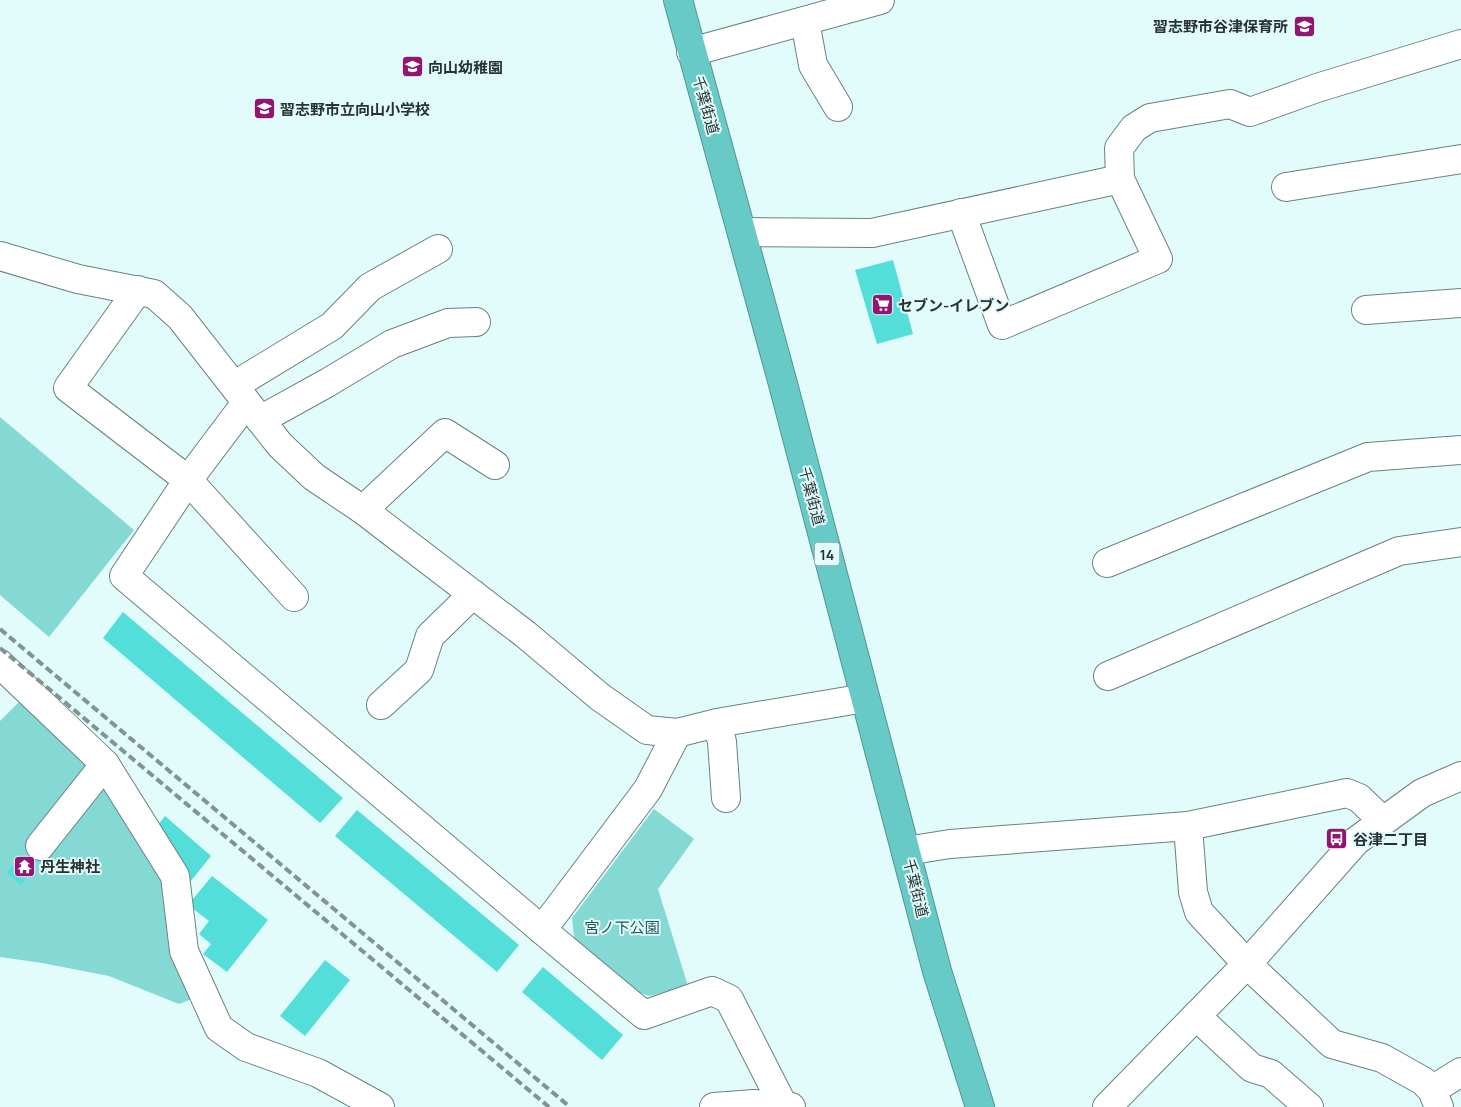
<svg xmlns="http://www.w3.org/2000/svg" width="1461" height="1107" font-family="Manrope,'Noto Sans JP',sans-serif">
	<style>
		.green { fill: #85d9d5 }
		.building { fill: #54ded9 }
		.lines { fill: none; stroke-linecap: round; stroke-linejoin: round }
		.minor-casing { stroke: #6a8281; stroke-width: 30 }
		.highway-casing { stroke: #529592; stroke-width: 30 }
		.minor { stroke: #fff; stroke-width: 28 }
		.highway { stroke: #68cac6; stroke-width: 28 }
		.rail { stroke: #819392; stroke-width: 4; stroke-dasharray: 8 4; stroke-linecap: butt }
		.labels { text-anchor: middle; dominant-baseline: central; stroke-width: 4; stroke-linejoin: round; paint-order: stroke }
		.shield { fill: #e1fcfa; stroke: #606f6e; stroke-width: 1 }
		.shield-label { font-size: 14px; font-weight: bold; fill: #283232 }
		.poi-label { font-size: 15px; font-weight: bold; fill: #283232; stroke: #e1fcfa; text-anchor: start }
		.street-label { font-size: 15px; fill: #283232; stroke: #e1fcfa }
		.park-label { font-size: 15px; fill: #1e5856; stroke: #e1fcfa }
	</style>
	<rect width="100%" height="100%" fill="#e1fcfa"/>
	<!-- green -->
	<g class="green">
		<path d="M0 417 134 530 49 637 0 595Z"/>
		<path d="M21 700 139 802 197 997 179 1004 109 976 42 963 0 957V721Z"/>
		<path d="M654 809 694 839 658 889 688 986 650 996 629 990 575 946 572 918Z"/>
	</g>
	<!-- building -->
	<g class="building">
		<path d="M893 260 913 334 877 344 855 270Z"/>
		<path d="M123 612 343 798 320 823 103 638Z"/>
		<path d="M357 810 519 945 497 972 335 836Z"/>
		<path d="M165 816 211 856 190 882 178 854 158 825Z"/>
		<path d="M22 854 36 866 21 885 7 873Z"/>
		<path d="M212 876 268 920 227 972 203 954 211 944 199 934 209 921 188 905Z"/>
		<path d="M325 960 350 980 305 1036 280 1016Z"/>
		<path d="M543 967 623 1035 602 1060 522 992Z"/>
	</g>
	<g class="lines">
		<defs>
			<g id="minor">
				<path d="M805 21 813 65 838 107"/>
				<path d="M691 52 880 0"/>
				<path d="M1286 187 1461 159"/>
				<path d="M961 213 1002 325 1158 259 1120 179 1119 148 1134 128 1150 118 1230 104 1250 112 1317 88 1461 44"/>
				<path d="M742 232 872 233 1120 179"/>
				<path d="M0 256 78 279 154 294 180 317 280 445 314 477 363 510 525 634 600 697 647 730 677 733 717 723 865 698"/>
				<path d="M138 290 68 388 188 480 294 597"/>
				<path d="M1366 310 1461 303"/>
				<path d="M235 385 332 326 370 287 438 249"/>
				<path d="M246 403 188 480 124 576 542 930"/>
				<path d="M260 420 327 383 392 344 448 323 476 322"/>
				<path d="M363 510 445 433 495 465"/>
				<path d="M1107 563 1368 457 1461 450"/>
				<path d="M0 664 105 764 175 876 184 951 219 1028 246 1047 318 1073 380 1107"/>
				<path d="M1108 676 1399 551 1461 542"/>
				<path d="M381 705 419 670 430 636 473 594"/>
				<path d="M717 723 722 742 726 798"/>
				<path d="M677 733 648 789 542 930 644 1015 712 991 729 999 783 1105"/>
				<path d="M1188 826 1193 892 1199 912 1247 964 1332 1044 1382 1058 1423 1081 1432 1090 1439 1107"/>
				<path d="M40 846 105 764"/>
				<path d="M906 851 950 844 1188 826 1347 793 1359 798 1383 821"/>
				<path d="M1196 1016 1252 1068 1271 1074 1309 1107"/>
				<path d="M1432 1090 1461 1072"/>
				<path d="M714 1107 754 1104 791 1107"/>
				<path d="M1107 1107 1247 964 1356 841 1422 793 1461 776"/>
			</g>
			<path id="highway" d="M678 0 783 384 937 971 980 1107"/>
		</defs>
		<!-- minor casing -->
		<use href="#minor" class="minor-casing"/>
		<!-- highway casing -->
		<use href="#highway" class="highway-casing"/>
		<!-- minor -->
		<use href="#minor" class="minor"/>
		<!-- highway -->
		<use href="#highway" class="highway"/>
		<!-- rail -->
		<g class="rail">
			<path d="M0 629 570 1107"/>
			<path d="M0 648 549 1107"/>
		</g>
	</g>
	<!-- icons -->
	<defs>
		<symbol id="school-square" viewBox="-11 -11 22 22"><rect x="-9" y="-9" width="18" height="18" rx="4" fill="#921571" stroke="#e1fcfa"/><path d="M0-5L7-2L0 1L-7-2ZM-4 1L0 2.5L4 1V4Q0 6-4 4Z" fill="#fff"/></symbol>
		<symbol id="supermarket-square" viewBox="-11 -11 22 22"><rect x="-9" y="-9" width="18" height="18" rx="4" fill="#921571" stroke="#e1fcfa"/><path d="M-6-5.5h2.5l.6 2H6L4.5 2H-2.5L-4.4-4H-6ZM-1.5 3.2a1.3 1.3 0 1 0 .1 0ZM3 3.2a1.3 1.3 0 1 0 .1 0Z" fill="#fff"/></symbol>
		<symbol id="bus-square" viewBox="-11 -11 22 22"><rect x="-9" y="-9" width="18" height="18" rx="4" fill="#921571" stroke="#e1fcfa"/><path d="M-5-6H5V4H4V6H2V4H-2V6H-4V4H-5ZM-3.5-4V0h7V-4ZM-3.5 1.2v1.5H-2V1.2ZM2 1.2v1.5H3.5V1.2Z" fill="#fff"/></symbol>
		<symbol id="temple-square" viewBox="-11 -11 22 22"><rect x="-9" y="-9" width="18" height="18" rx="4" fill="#921571" stroke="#e1fcfa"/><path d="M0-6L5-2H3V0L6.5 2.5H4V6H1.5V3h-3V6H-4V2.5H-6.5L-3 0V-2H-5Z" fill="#fff"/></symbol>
	</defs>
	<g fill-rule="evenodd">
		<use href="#school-square" x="1292" y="14" width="25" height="25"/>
		<use href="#school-square" x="400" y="54" width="25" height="25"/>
		<use href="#school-square" x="252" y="96" width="25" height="25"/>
		<use href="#supermarket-square" x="870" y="292" width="25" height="25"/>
		<use href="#bus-square" x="1324" y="826" width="25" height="25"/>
		<use href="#temple-square" x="12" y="854" width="25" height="25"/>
	</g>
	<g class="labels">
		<!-- shield labels -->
		<rect class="shield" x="814.5" y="542.5" width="25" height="23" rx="4"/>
		<g class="shield-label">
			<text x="827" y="554">14</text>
		</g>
		<!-- poi labels -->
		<g class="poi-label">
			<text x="1288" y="26" text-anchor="end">習志野市谷津保育所</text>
			<text x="428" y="67">向山幼稚園</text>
			<text x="280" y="109">習志野市立向山小学校</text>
			<text x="898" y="305">セブン-イレブン</text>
			<text x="1353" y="839">谷津二丁目</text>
			<text x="40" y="866">丹生神社</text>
		</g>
		<!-- street labels -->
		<g class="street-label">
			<text transform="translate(706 105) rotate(74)">千葉街道</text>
			<text transform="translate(812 496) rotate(75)">千葉街道</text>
			<text transform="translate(916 888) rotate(76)">千葉街道</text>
		</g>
		<!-- park labels -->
		<g class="park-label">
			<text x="622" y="927">宮ノ下公園</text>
		</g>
	</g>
</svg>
